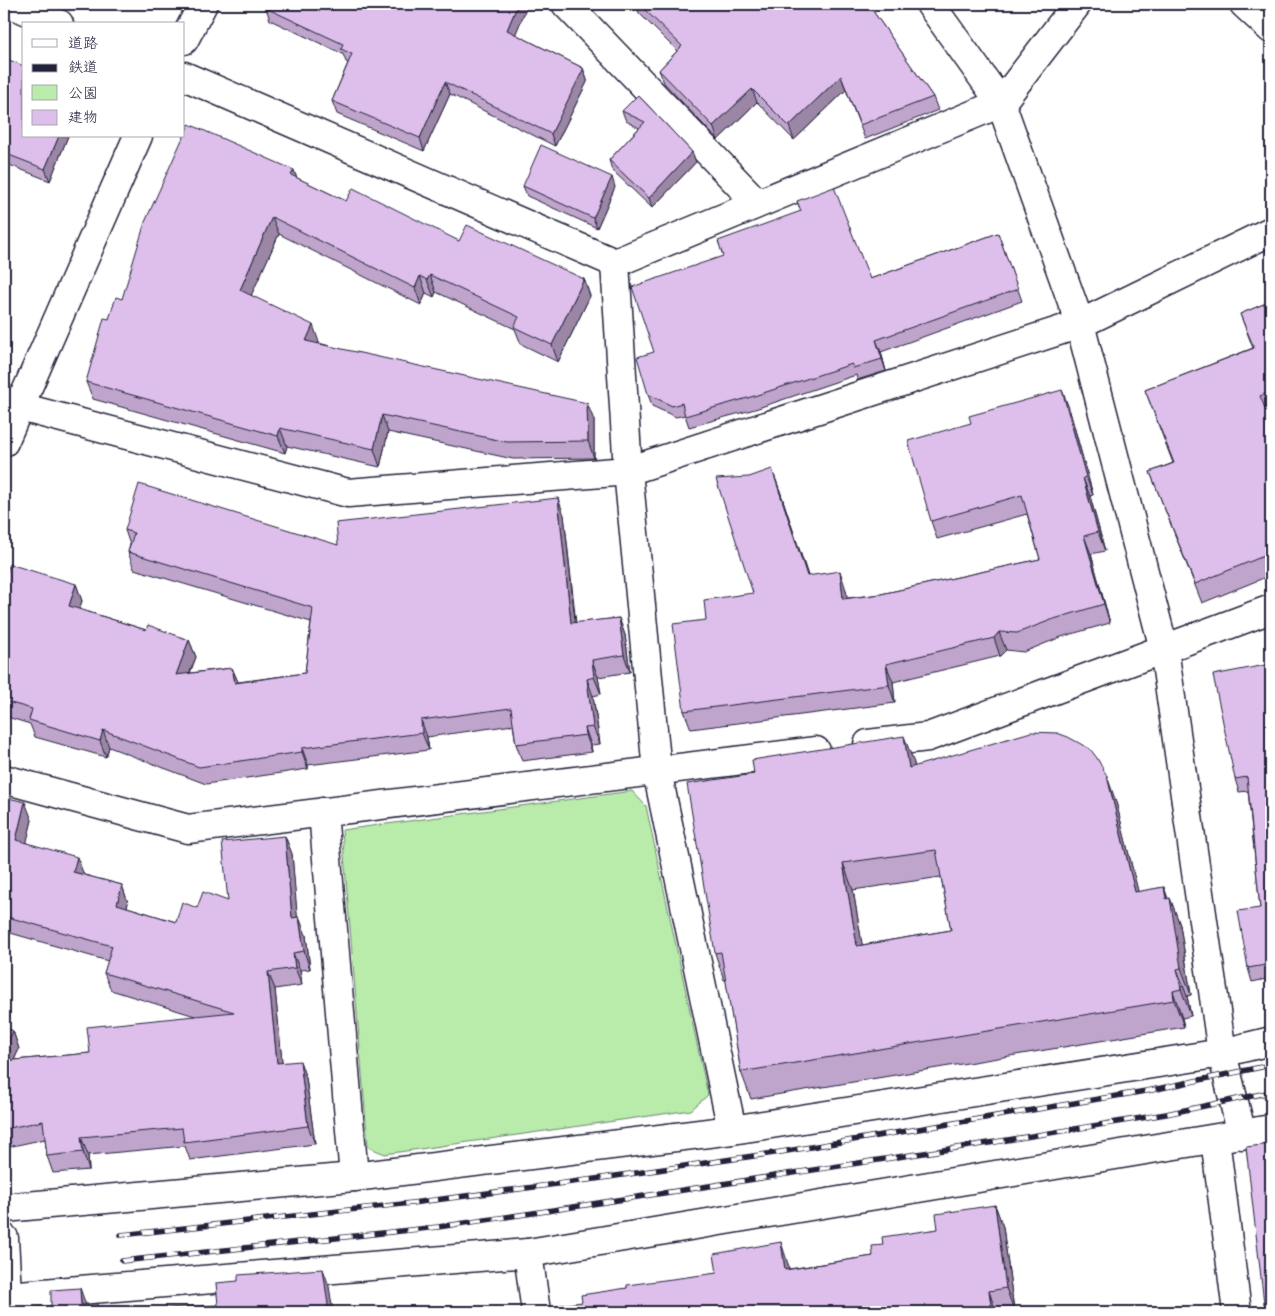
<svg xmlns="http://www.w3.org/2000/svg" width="1275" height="1316" font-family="Caveat,'Klee One',sans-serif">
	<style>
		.green { fill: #b9ebab; stroke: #6e8673 }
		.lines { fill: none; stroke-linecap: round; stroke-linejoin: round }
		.street-casing { stroke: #22223b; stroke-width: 31 }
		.secondary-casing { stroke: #22223b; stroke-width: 31 }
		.street { stroke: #fff; stroke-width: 28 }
		.secondary { stroke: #fff; stroke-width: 28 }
		.rail-casing { stroke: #22223b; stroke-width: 5.5 }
		.rail { stroke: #fff; stroke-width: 4; stroke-dasharray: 11; stroke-linecap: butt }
		.wall { fill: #bfa4cb; stroke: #22223b; fill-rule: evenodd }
		.shaded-wall { fill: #9b86a5; stroke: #22223b }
		.building { fill: #debfec; stroke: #22223b; fill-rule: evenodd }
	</style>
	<rect width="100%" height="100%" fill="#fff"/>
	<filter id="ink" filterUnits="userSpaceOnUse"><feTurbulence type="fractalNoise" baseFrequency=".02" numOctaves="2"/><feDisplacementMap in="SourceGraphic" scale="10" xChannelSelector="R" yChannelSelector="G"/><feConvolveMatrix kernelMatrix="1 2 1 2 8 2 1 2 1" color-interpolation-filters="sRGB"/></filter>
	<g filter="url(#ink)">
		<!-- green -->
		<path class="green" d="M632 791 646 806 708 1095 691 1110 385 1154 368 1147 342 830Z"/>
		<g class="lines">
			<defs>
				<g id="street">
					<path d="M11 4 59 24"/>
					<path d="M566 4 757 203"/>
					<path d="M930 4 1001 103 1080 324 1164 649 1222 1053 1242 1135"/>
					<path d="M1244 4 1271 29"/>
					<path d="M184 76 615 263 1001 103 1077 4"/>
					<path d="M615 263 628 471 657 771 732 1130"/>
					<path d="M4 399 20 407 348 493 628 471 1080 324 1271 231"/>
					<path d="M868 744 928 737 1271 609"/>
					<path d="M4 779 188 829 816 751"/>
					<path d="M323 812 354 1177"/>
					<path d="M1215 1139 1237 1312"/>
					<path d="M4 1208 354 1177 732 1130 1222 1053 1271 1041"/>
					<path d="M4 1238 8 1312"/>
					<path d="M528 1253 536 1312"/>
					<path d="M7 1296 528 1253 1271 1129"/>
				</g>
				<g id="secondary">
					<path d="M184 40 203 4"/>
					<path d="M4 442 138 136"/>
				</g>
			</defs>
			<!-- street casing -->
			<use href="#street" class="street-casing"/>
			<!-- secondary casing -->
			<use href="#secondary" class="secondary-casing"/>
			<!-- street -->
			<use href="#street" class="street"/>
			<!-- secondary -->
			<use href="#secondary" class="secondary"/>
			<defs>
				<g id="rail">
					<path d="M121 1235 412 1203 595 1179 781 1152 1152 1090 1271 1065"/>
					<path d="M122 1261 438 1227 540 1212 989 1143 1166 1114 1271 1092"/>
				</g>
			</defs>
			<!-- rail casing -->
			<use href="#rail" class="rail-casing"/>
			<!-- rail -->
			<use href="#rail" class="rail"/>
		</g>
		<!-- wall -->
		<g class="wall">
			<path d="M528 4 515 34 583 68 587 80V82L555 146 450 94 424 151 337 114 332 101 348 63 346 62 343 54 270 20 266 8Z"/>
			<path d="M636 4H868L933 97 938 110 865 139 846 90 794 140 757 102 718 140 664 83 659 70 677 51 639 13Z"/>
			<path d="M4 58 24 136H68L50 181 7 164 4 172Z"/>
			<path d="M638 95 692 152 696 162 652 208 612 170 609 160 639 128 626 121 622 111Z"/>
			<path d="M297 178 346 201 459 241 584 279 590 296 558 362 521 344 515 329 436 292 434 297 426 293 421 305 279 234 251 295 319 342V343L594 420V458L513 459 388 432 380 467 287 446 285 453 93 399 86 382 109 319 122 299Z"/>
			<path d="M523 186 615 187 597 228 527 196Z"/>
			<path d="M797 201 870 279 998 233 1022 301 881 352 886 371 857 380 856 375 755 409 689 427 685 415 676 417 652 406 648 394 654 352 723 256 801 212Z"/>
			<path d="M1271 301V414L1268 415 1271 423V575L1202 603 1150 472 1173 463 1145 390 1253 348 1240 314Z"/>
			<path d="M1069 408 1093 495 1090 496 1105 551 1091 554 1110 623 1061 637 1024 652 1006 650 1000 656 893 682 895 703 691 729 684 711 706 620 753 593 779 488 808 576 846 590 847 598 881 594 1040 559 1027 514 937 539 931 521Z"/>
			<path d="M564 515 576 623 619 618 625 635 630 672 598 677 601 694 593 696 600 744 591 745 592 752 522 761 516 744 513 725 427 737 429 750 308 765V769L206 784 109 747 106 757 35 737 30 724 4 716V583L76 584 82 601 79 609 146 630 189 640 196 657 190 673 232 668 238 682 305 673 311 622 134 569 128 552 130 545 125 530 338 545Z"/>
			<path d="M1271 664V978L1252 982 1248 968 1260 908 1248 791 1239 792 1235 779Z"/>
			<path d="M914 763V767L1116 802 1138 892 1164 887 1168 899 1170 898 1180 925 1191 995 1187 996 1191 1016 1182 1018 1184 1027 751 1099 741 1072 726 980H724L715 953ZM941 877 951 930 862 945 853 890Z"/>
			<path d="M4 797 32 820 26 843 84 875 122 885 128 903 127 907 176 922 197 908 228 901 285 836 292 854 297 918 306 935 310 969 300 970 302 985 275 989 282 1063 306 1078 315 1144 190 1160 185 1146 88 1155 89 1170 53 1173 47 1156 45 1139 8 1147 4 1145V1027L13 1031 19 1049 14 1060 90 1053 195 1016 111 990 104 973 108 961 7 932 4 947Z"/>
			<path d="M995 1205 1003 1227 1014 1310 1001 1312H561L582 1302 627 1288 788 1264 789 1269 873 1256 883 1245 938 1229Z"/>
		</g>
		<!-- shaded-wall -->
		<g class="shaded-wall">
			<path d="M518 4H528L512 43 507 30Z"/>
			<path d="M583 68 587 80V82L555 146 551 134Z"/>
			<path d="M841 76 846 90 794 140 789 126Z"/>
			<path d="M445 82 450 94 424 151 420 138Z"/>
			<path d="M752 89 757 102 718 140 713 126Z"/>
			<path d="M59 136H68L50 181 45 169Z"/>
			<path d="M692 152 696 162 652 208 649 198Z"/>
			<path d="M4 156 7 164 4 172Z"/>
			<path d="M294 170 300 187 291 175Z"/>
			<path d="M612 177 615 187 597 228 593 218Z"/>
			<path d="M272 217 279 234 246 307 240 290Z"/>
			<path d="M430 275 436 292 434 297 427 280Z"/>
			<path d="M420 276 426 293 421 305 415 288Z"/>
			<path d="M584 279 590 296 558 362 552 345Z"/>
			<path d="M313 325 319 342 312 358 306 341Z"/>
			<path d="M876 340 881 352 886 371 882 359Z"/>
			<path d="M1062 390 1069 408 1093 495 1086 477Z"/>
			<path d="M587 403 594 420V458L588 441Z"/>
			<path d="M382 415 388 432 380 467 374 449Z"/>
			<path d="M280 428 287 446 285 453 278 436Z"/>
			<path d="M772 469 779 488 814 594 807 576Z"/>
			<path d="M1083 478 1090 496 1105 551 1098 532Z"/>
			<path d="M558 498 564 515 577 640 571 623Z"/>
			<path d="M1084 536 1091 554 1110 623 1104 604Z"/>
			<path d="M840 571 846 590 850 617 843 599Z"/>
			<path d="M76 584 82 601 75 623 69 606Z"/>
			<path d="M619 618 625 635 630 672 624 655Z"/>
			<path d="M999 632 1006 650 1000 656 994 638Z"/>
			<path d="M189 640 196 657 182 692 176 675Z"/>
			<path d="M592 660 598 677 601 694 594 677Z"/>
			<path d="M886 664 893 682 895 703 889 685Z"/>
			<path d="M232 668 239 684 235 683Z"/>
			<path d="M587 679 593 696 600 744 593 727Z"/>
			<path d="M421 720 427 737 429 750 422 733Z"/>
			<path d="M585 728 591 745 592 752 586 735Z"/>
			<path d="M103 730 109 747 106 757 100 741Z"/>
			<path d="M904 736 914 763 919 795 909 768Z"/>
			<path d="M302 748 308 765V769L302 752Z"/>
			<path d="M1107 776 1116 802 1145 919 1135 892Z"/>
			<path d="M25 802 32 820 23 858 16 840Z"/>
			<path d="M285 836 292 854 299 936 292 918Z"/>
			<path d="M77 857 84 875 73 872Z"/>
			<path d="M843 863 853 890 867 973 857 946Z"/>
			<path d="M122 885 128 903 123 922 117 904Z"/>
			<path d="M1164 887 1171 908 1170 898 1180 925 1191 995 1181 968 1166 899Z"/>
			<path d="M299 917 306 935 310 969 304 951Z"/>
			<path d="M4 924 7 932 4 947Z"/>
			<path d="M293 953 300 970 302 985 295 968Z"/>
			<path d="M1177 969 1187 996 1191 1016 1181 989Z"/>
			<path d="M268 972 275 989 284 1081 277 1063Z"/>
			<path d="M1173 991 1182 1018 1184 1027 1174 1000Z"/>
			<path d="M13 1031 19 1049 5 1080 4 1077V1050Z"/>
			<path d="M300 1061 306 1078 315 1144 308 1126Z"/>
			<path d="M81 1137 88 1155 89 1170 83 1152Z"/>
			<path d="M995 1205 1003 1227 1014 1310 1006 1288Z"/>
			<path d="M781 1242 788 1264 793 1292 785 1270Z"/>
			<path d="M323 1269 329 1286 333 1312H322Z"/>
			<path d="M80 1288 86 1305H81Z"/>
			<path d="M989 1291 996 1312H992Z"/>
		</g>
		<!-- building -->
		<g class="building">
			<path d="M268 4H518L507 30 583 68V70L551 134 445 82 420 138 332 101 352 54 341 49 343 44 266 8Z"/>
			<path d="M639 4H868L933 97 860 125 841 76 789 126 752 89 713 126 659 70 682 46Z"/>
			<path d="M4 58 24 66V136H59L45 169 4 153Z"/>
			<path d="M638 95 692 152 649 198 609 160 645 122 622 111Z"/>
			<path d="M189 124 294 170 291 175 346 201 353 188 459 241 467 225 584 279 552 345 514 327 519 317 430 275 427 280 420 276 415 288 272 217 240 290 313 325 306 341 587 403 588 441 507 442 382 415 374 449 280 428 278 436 86 382 104 318 109 319 116 297 122 299 145 222Z"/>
			<path d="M541 145 612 177 593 218 523 186Z"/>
			<path d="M834 187 870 279 998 233 1018 289 876 340 882 359 853 368 852 364 751 397 685 416 682 403 672 406 648 394 637 357 654 352 632 287 723 256 718 241 801 211 797 201Z"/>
			<path d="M1271 301V391L1260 396 1271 423V553L1195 584 1150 472 1174 463 1145 390 1254 348 1240 314Z"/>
			<path d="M1062 390 1086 477 1083 478 1098 532 1084 536 1104 604 1054 619 1017 633 999 632 994 638 886 664 889 685 684 711 673 624 706 620 704 600 753 593 716 479 749 477 772 469 807 576 840 571 843 599 881 594 1040 559 1022 495 931 521 908 441 971 423 969 416Z"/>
			<path d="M139 484 338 545 336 523 558 498 571 623 619 618 624 655 592 660 594 677 587 679 593 727 585 728 586 735 516 744 511 708 421 720 422 733 302 748V752L199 767 103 730 100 741 29 720 32 709 4 701V583L9 564 76 584 69 606 146 630 148 625 189 640 176 675 232 668 235 683 305 673 313 608 128 552 134 533 125 530Z"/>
			<path d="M1271 664V964L1248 968 1238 911 1260 908 1247 777 1235 779 1213 675Z"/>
			<path d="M1031 732 1057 733 1068 737 1090 749 1097 758 1107 776 1135 892 1164 887 1166 899 1170 898 1181 968 1177 969 1181 989 1173 991 1174 1000 741 1072 721 952 715 953 687 784 754 774 752 760 904 736 909 768ZM936 850 951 930 857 946 843 863Z"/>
			<path d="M4 797 25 802 16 840 77 857 73 872 122 885 117 904 176 922 182 902 197 908 203 892 228 901 222 842 285 836 292 918 299 917 304 951 293 953 295 968 268 972 277 1063 300 1061 308 1126 184 1142 182 1128 81 1137 83 1152 47 1156 43 1121 4 1129V1061L90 1053 87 1027 234 1012 104 973 112 946 4 916Z"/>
			<path d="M4 1027 13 1031 4 1050Z"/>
			<path d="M1271 1144V1312H1265L1246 1147Z"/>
			<path d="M995 1205 1006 1288 989 1291 992 1312H561L560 1305 582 1302 581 1295 627 1288V1285L717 1273 714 1254 781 1242 785 1270 873 1256 872 1246 883 1245 882 1237 938 1229 936 1214Z"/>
			<path d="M323 1269 328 1305 322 1312H4V1310L51 1306V1290L80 1288 81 1305 97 1304 98 1312 218 1305 216 1283 238 1281V1275Z"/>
		</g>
	</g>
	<!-- margin -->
	<rect width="1275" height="1316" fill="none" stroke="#fff" stroke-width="20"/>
	<rect x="10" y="10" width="1255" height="1296" fill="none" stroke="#22223b" stroke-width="2" filter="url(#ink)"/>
	<!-- legend -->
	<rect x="22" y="22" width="162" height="115" fill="#ffffff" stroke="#a7a7b1"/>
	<rect x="32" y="39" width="25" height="8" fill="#ffffff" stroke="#a7a7b1"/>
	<text x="68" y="48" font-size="15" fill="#22223b">道路</text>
	<rect x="32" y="64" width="25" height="8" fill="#22223b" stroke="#a7a7b1"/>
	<text x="68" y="72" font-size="15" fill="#22223b">鉄道</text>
	<rect x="32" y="85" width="25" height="15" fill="#b9ebab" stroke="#a7a7b1"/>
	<text x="68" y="98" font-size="15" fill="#22223b">公園</text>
	<rect x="32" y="110" width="25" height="15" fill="#debfec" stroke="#a7a7b1"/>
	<text x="68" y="122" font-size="15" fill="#22223b">建物</text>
</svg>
